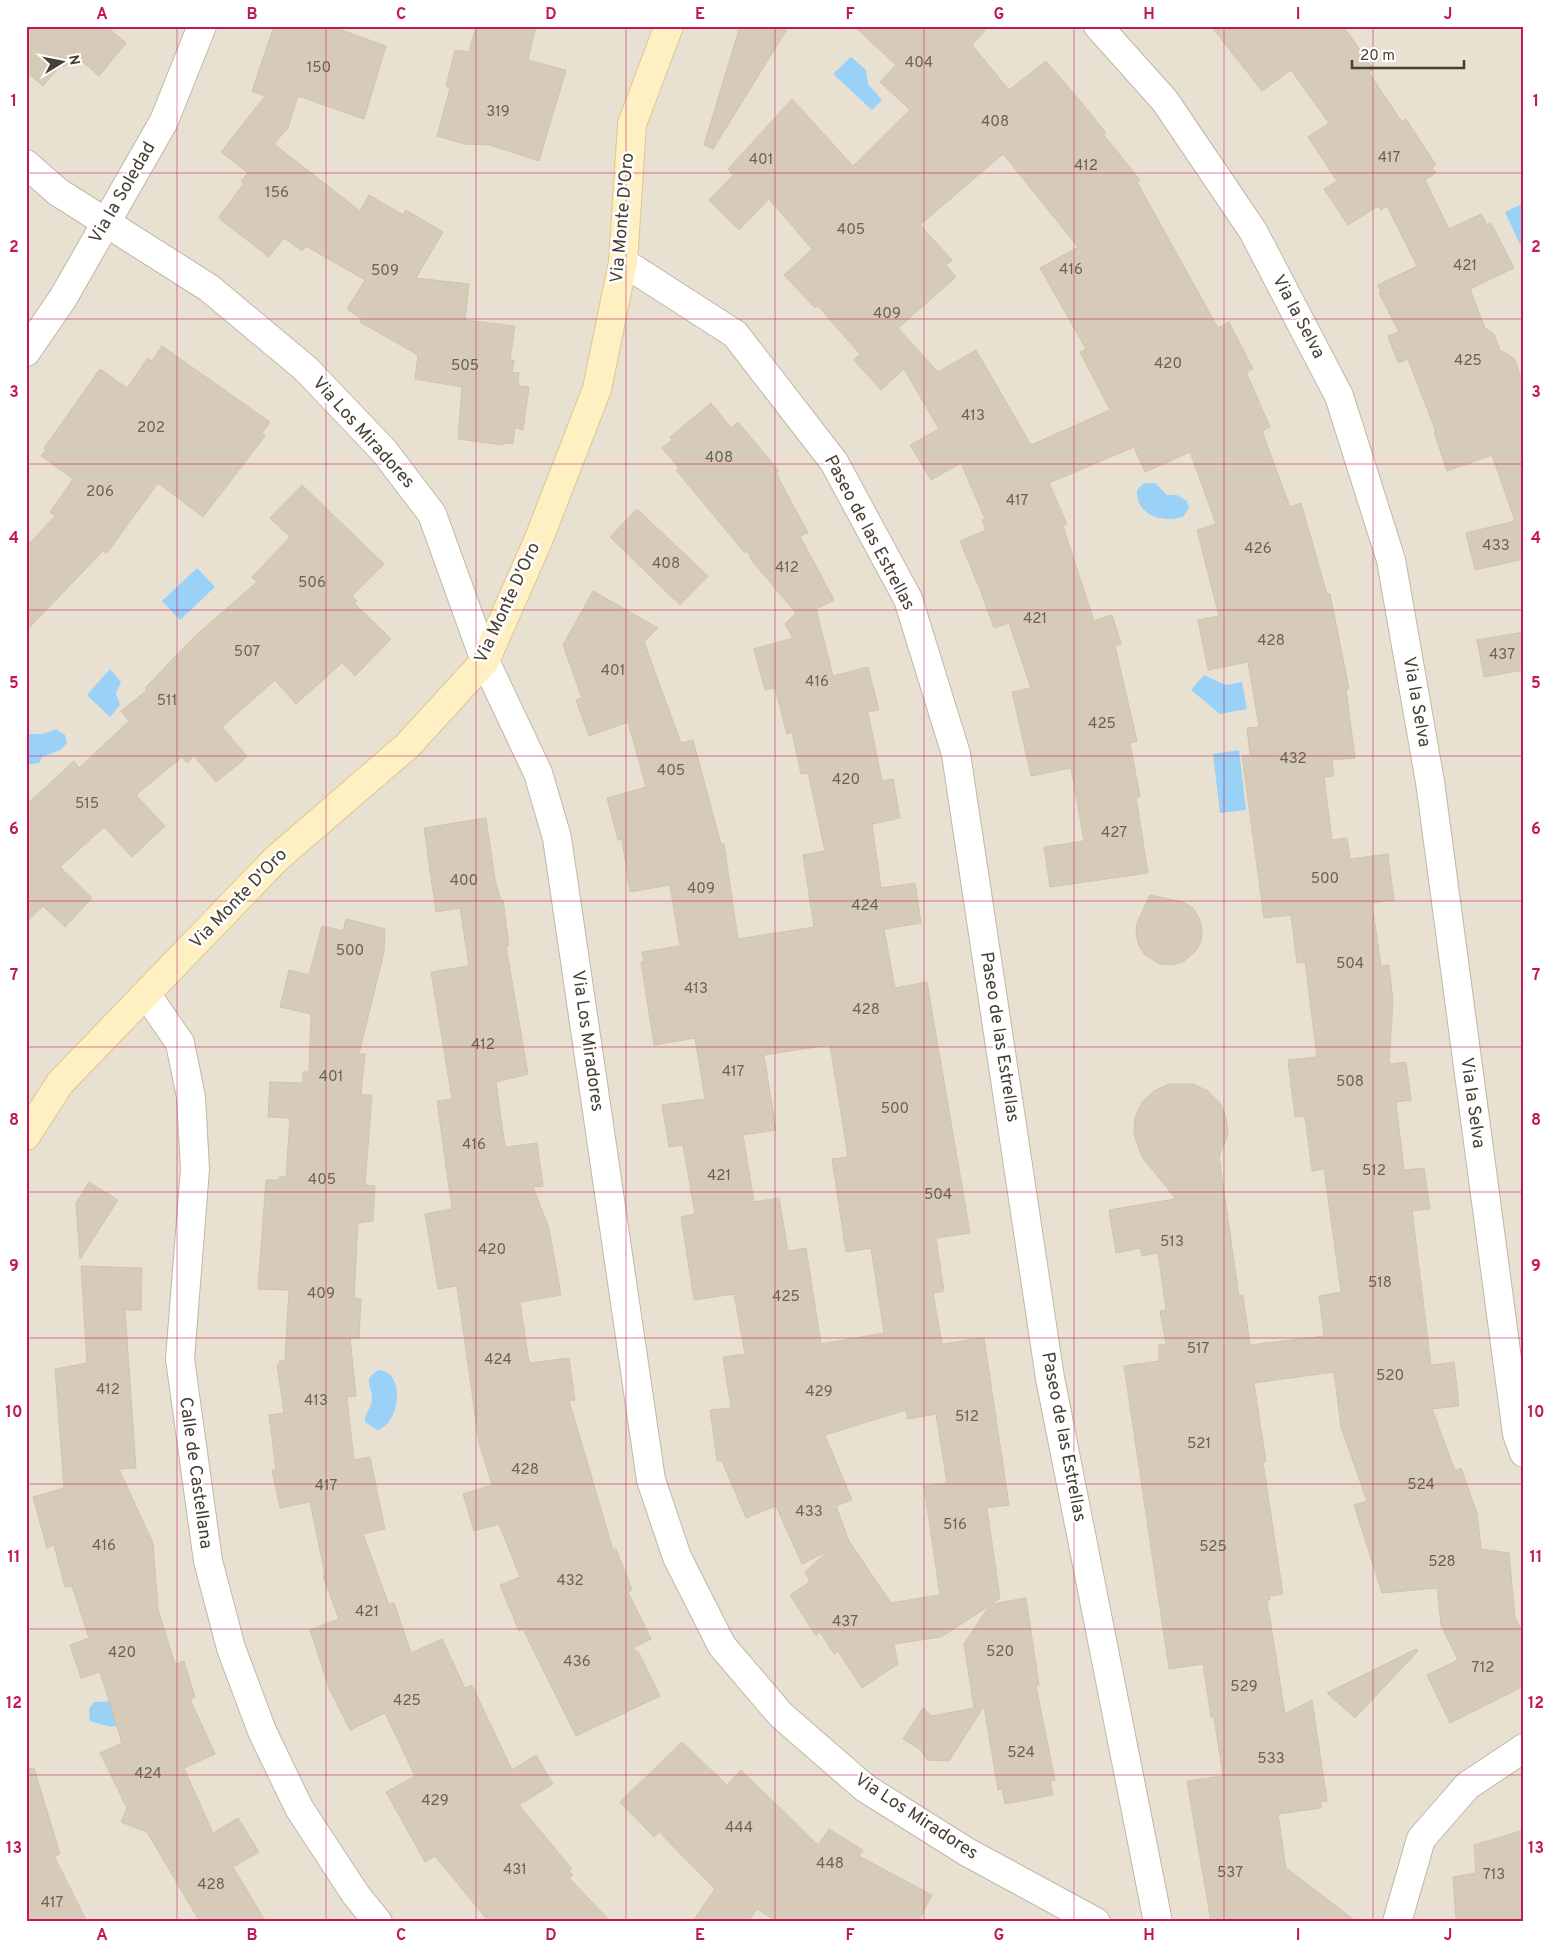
<svg xmlns="http://www.w3.org/2000/svg" width="1550" height="1948" font-family="Overpass,sans-serif">
	<style>
		.residential { fill: #e8e1d2 }
		.water { fill: #9ad1f7 }
		.building { fill: #d6cbb9; stroke: #d2c3ab; fill-rule: evenodd }
		.lines { fill: none; stroke-linecap: round; stroke-linejoin: round }
		.street-casing { stroke: #c0b7a6; stroke-width: 30 }
		.secondary-casing { stroke: #dcc791; stroke-width: 30 }
		.street { stroke: #fff; stroke-width: 28 }
		.secondary { stroke: #fff0c3; stroke-width: 28 }
		.grid { fill: none; stroke: #c2185b; stroke-width: 1; stroke-opacity: 0.55 }
		.labels { text-anchor: middle; dominant-baseline: central; stroke-width: 5; stroke-linejoin: round; paint-order: stroke }
		.number-label { font-size: 15px; fill: #6b6254 }
		.street-label { font-size: 18px; fill: #473f33; stroke: #fff }
		.neatline { fill: none; stroke: #c2185b; stroke-width: 2 }
		.grid-label { font-size: 16px; text-anchor: middle; font-weight: bold; fill: #c2185b }
	</style>
	<rect width="100%" height="100%" fill="#f4efe4"/>
	<!-- residential -->
	<rect class="residential" x="26" y="26" width="1498" height="1896"/>
	<!-- water -->
	<g class="water">
		<path d="M851 57 866 70 868 84 882 100 872 110 833 74Z"/>
		<path d="M1524 203V253L1505 212Z"/>
		<path d="M1144 483H1155L1167 495H1177L1187 501 1189 508 1183 517C1161 523 1136 515 1137 490Z"/>
		<path d="M197 568 215 587 180 620 162 601Z"/>
		<path d="M110 669 121 682 116 693 120 705 110 717 87 695Z"/>
		<path d="M1204 675 1226 685 1242 682 1247 709 1220 714 1191 690Z"/>
		<path d="M56 729 65 735 67 743 60 750 42 757 39 763 26 765V734H43Z"/>
		<path d="M1239 750 1246 810 1220 813 1213 754Z"/>
		<path d="M378 1370C408 1372 399 1426 377 1430L365 1422C364 1413 372 1408 372 1399 373 1384 361 1382 378 1370Z"/>
		<path d="M118 1701 126 1723 111 1727 90 1721 89 1709 94 1702Z"/>
	</g>
	<!-- building -->
	<g class="building">
		<path d="M26 26H106L126 43 99 76 75 55 64 67 61 65 43 86 26 72Z"/>
		<path d="M274 26H330L386 46 364 119 298 96 288 128 274 144 360 211 369 195 403 215 406 210 443 232 416 278 469 284 465 320 515 326 510 360H514L512 372 519 373 518 386 529 387 523 430 515 428 513 444 504 443 503 445 458 439 462 387 415 379 418 355 360 322 362 319 347 309 365 280 306 246 302 251 284 238 269 257 221 220 219 217 244 183 241 181 248 173 221 152 265 96 252 91Z"/>
		<path d="M476 26H536L528 60 566 70 539 161 490 145 465 144 437 136 450 88 446 86 455 50 469 52Z"/>
		<path d="M740 26H789L713 149 704 145Z"/>
		<path d="M854 26H989L972 45 1009 90 1046 61 1081 102 1106 133 1103 134 1140 180 1137 182 1218 328 1229 322 1253 369 1246 372 1270 427 1262 431 1290 507 1301 503 1327 594H1330L1349 689H1346L1355 758 1332 760 1334 776 1324 777 1332 840 1347 838 1350 859 1388 854 1394 900 1372 903 1381 966 1389 965 1393 1001 1389 1064 1406 1062 1411 1100 1396 1102 1404 1170 1424 1168 1430 1209 1412 1211 1431 1365 1454 1362 1459 1406 1432 1409 1455 1471 1461 1468 1477 1513 1481 1549 1509 1553 1515 1617 1524 1635V1686L1450 1723 1427 1675 1458 1660 1441 1625 1437 1588 1382 1593 1354 1505 1367 1501 1341 1427 1334 1372 1254 1383 1266 1462H1263L1283 1594 1269 1596 1270 1600H1267L1285 1714 1312 1700 1327 1801 1320 1802 1321 1808 1278 1814 1286 1868 1357 1922H1211L1187 1781 1223 1776 1214 1717H1211L1203 1664 1169 1669 1124 1366 1159 1361V1345L1166 1344 1160 1311 1166 1310 1158 1253 1142 1256 1140 1248 1116 1253 1109 1210 1176 1199 1142 1157 1134 1134 1135 1117 1142 1102 1154 1091 1169 1084H1193L1208 1091 1220 1103 1226 1118 1228 1134 1219 1157 1239 1296 1243 1295 1250 1345 1324 1336 1319 1296 1341 1292 1324 1169 1312 1171 1305 1116 1295 1117 1288 1060 1317 1057 1305 962 1297 963 1291 915 1264 918 1242 756 1250 755 1247 728 1259 727 1248 662 1208 670 1198 620 1219 616 1197 530 1216 524 1190 452 1145 472 1134 447 1049 483 1067 524 1063 526 1094 621 1112 615 1121 644 1115 646 1137 741 1130 743 1140 797H1136L1148 873 1050 887 1044 847 1084 841 1071 768 1031 776 1012 692 1031 688 1009 623 994 628 981 592 960 541 986 530 982 520 985 519 961 463 931 480 910 445 939 429 904 369 881 390 854 360 860 354 818 306 815 308 784 275 812 249 769 199 739 230 709 200 733 175 728 169 792 99 853 166 910 110 880 82 896 65ZM1003 154 1078 247 1040 268 1086 349 1080 352 1110 410 1031 445 976 350 938 372 898 328 956 277 946 265 952 260 920 225Z"/>
		<path d="M1211 26H1343L1374 69 1369 73 1402 122 1406 119 1436 165 1432 168 1436 173 1425 180 1449 229 1481 214 1487 225 1491 223 1514 268 1470 289 1485 328 1494 334 1500 350 1514 358 1524 386V559L1475 570 1466 533 1515 521 1492 455 1447 471 1434 432H1436L1408 359 1398 363 1388 336 1399 332 1379 293 1381 292 1378 285 1417 266 1387 206 1381 210 1378 206 1348 225 1324 189 1337 181 1308 137 1329 123 1291 70 1262 91Z"/>
		<path d="M162 346 270 422 262 433 265 436 203 517 158 483 107 553 103 551 26 631V547L55 516 50 512 73 479 41 456 46 450 44 448 100 369 127 388 148 358 152 361Z"/>
		<path d="M711 403 731 428 738 422 779 471 776 473 808 533 800 536 834 600 816 609 833 676 868 667 879 710 868 712 882 781 893 779 900 818 872 824 881 888 915 883 921 923 884 929 895 988 927 982 970 1233 936 1238 944 1291 933 1293 942 1344 984 1338 1009 1505 987 1508 1000 1598 991 1604 1026 1598 1039 1685 1036 1686 1055 1780 1050 1781 1053 1795 1005 1804 1002 1789 998 1790 984 1706 949 1761 927 1760 921 1750 903 1739 923 1708 932 1716 974 1708 964 1644 989 1606 941 1637 894 1644 898 1664 862 1688 838 1651 834 1654 820 1632 816 1636 790 1595 810 1582 805 1572 828 1551 802 1564 776 1506 746 1518 722 1461H717L710 1410 731 1408 723 1357 745 1354 734 1294 694 1300 681 1217 695 1214 683 1145 669 1147 662 1105 705 1099 695 1038 654 1045 641 962H644L642 952 680 946 670 885 630 892 622 839 618 840 607 798 646 787 628 722 589 736 576 700 582 698 563 645 593 591 658 628 644 642 681 743 693 740 721 844H724L738 939 814 927 803 855 825 851 808 773 801 774 792 732 787 734 775 688 765 690 754 649 793 638 785 624 796 613 752 561 747 551 745 553 676 470 679 468 662 448 672 440 670 437ZM830 1045 848 1157 832 1159 846 1252 871 1248 884 1333 821 1344 806 1248 788 1251 779 1198 754 1202 743 1135 776 1130 764 1055ZM906 1410 908 1419 936 1414 947 1483 924 1486 940 1595 891 1603 849 1541 836 1506 852 1500 825 1435Z"/>
		<path d="M302 485 384 564 352 596 357 601 354 603 391 639 355 676 342 663 296 704 275 680 222 727 247 756 241 762 216 782 194 756 187 763 182 757 136 795 165 826 132 857 104 827 60 867 92 898 65 927 43 906 26 923V805L74 761 79 768 129 721 121 711 147 690 145 688 195 636 257 582 252 577 290 537 270 518Z"/>
		<path d="M637 509 708 576 680 605 610 537Z"/>
		<path d="M1524 632V670L1484 677 1477 640Z"/>
		<path d="M486 818 495 879 501 901 503 900 509 946H506L528 1074 496 1082 505 1147 537 1143 543 1186 533 1187 549 1228 561 1295 520 1302 529 1363 569 1358 575 1400 569 1401 584 1451 613 1550 616 1549 632 1590 628 1592 651 1639 633 1648 639 1653 660 1696 576 1736 523 1629 519 1631 500 1585 520 1577 499 1524 474 1531 463 1494 492 1485 479 1443 457 1286 438 1289 425 1214 452 1209 437 1101 452 1099 431 972 469 966 460 908 436 912 424 828Z"/>
		<path d="M1150 895 1183 902 1193 908 1199 918 1202 929 1201 941 1196 951 1183 962 1172 965 1160 964 1145 955 1139 946 1136 934 1137 923Z"/>
		<path d="M346 919 385 929 384 952 359 1054H365L361 1095H372L365 1185 375 1186 373 1221 358 1223 354 1298 361 1299 359 1338H350L356 1396 347 1397 354 1460 370 1457 385 1529 363 1534 389 1605 394 1603 411 1653 442 1639 465 1688 472 1685 512 1770 536 1755 553 1784 519 1805 572 1869 569 1871 573 1875 569 1878 611 1922H489L435 1856 425 1862 386 1792 415 1776 385 1713 350 1730 329 1688 310 1630 339 1619 323 1576 325 1575 310 1502 280 1508 272 1470 276 1469 269 1415 284 1413 277 1365 280 1364 279 1361 285 1360 289 1290 258 1289 266 1180H279V1177H286L290 1118 268 1117 270 1082 303 1083V1072H309L311 1014 280 1007 289 970 309 975 322 926 343 931Z"/>
		<path d="M89 1182 118 1200 80 1259 76 1203Z"/>
		<path d="M81 1266 142 1268 141 1310H125L136 1468 119 1469 153 1543 158 1609 175 1664 184 1661 195 1697 190 1699 215 1754 184 1768 213 1833 238 1818 259 1852 233 1867 266 1922H200L147 1832 121 1822 127 1808 100 1753 122 1743 100 1672 81 1678 70 1645 89 1638 72 1586 65 1587 54 1545 47 1548 33 1497 64 1488 55 1369 87 1363Z"/>
		<path d="M1416 1649 1418 1651 1355 1718 1327 1693Z"/>
		<path d="M682 1742 727 1785 741 1770 818 1845 829 1829 863 1850 859 1856 932 1895 918 1922H777L757 1909 748 1922H692L715 1889 659 1832 654 1837 620 1802Z"/>
		<path d="M34 1768 60 1854 54 1856 87 1922H26V1769Z"/>
		<path d="M1524 1830V1919H1456L1453 1877 1476 1873 1474 1845Z"/>
	</g>
	<g class="lines">
		<defs>
			<g id="street">
				<path d="M1098 26 1165 101 1253 231 1339 396 1391 560 1430 782 1517 1434 1524 1453"/>
				<path d="M26 164 58 192 209 288 306 369 384 451 432 514 485 661 538 773 557 838 651 1480 677 1557 722 1646 781 1715 865 1788 967 1852 1096 1922"/>
				<path d="M623 262 735 334 834 462 908 599 956 754 1050 1378 1158 1922"/>
				<path d="M26 352 63 298 164 121 202 26"/>
				<path d="M147 995 180 1043 191 1097 195 1169 180 1359 208 1561 231 1648 262 1731 299 1808 356 1895 378 1922"/>
				<path d="M1397 1922 1421 1839 1467 1786 1524 1748"/>
			</g>
			<path id="secondary" d="M26 1136 60 1083 276 859 407 746 485 661 538 541 597 389 623 262 632 124 669 26"/>
		</defs>
		<!-- street casing -->
		<use href="#street" class="street-casing"/>
		<!-- secondary casing -->
		<use href="#secondary" class="secondary-casing"/>
		<!-- street -->
		<use href="#street" class="street"/>
		<!-- secondary -->
		<use href="#secondary" class="secondary"/>
	</g>
	<!-- grid -->
	<path class="grid" d="M177 26V1922M326 26V1922M476 26V1922M626 26V1922M775 26V1922M924 26V1922M1074 26V1922M1224 26V1922M1373 26V1922M26 173H1524M26 319H1524M26 464H1524M26 610H1524M26 756H1524M26 901H1524M26 1047H1524M26 1192H1524M26 1338H1524M26 1484H1524M26 1629H1524M26 1775H1524"/>
	<g class="labels">
		<!-- number labels -->
		<g class="number-label">
			<text x="919" y="63">404</text>
			<text x="319" y="68">150</text>
			<text x="498" y="112">319</text>
			<text x="995" y="122">408</text>
			<text x="1389" y="158">417</text>
			<text x="761" y="160">401</text>
			<text x="1086" y="166">412</text>
			<text x="277" y="193">156</text>
			<text x="851" y="230">405</text>
			<text x="1465" y="266">421</text>
			<text x="1071" y="270">416</text>
			<text x="385" y="271">509</text>
			<text x="887" y="314">409</text>
			<text x="1468" y="361">425</text>
			<text x="1168" y="364">420</text>
			<text x="465" y="366">505</text>
			<text x="973" y="416">413</text>
			<text x="151" y="428">202</text>
			<text x="719" y="458">408</text>
			<text x="100" y="492">206</text>
			<text x="1017" y="501">417</text>
			<text x="1496" y="546">433</text>
			<text x="1258" y="549">426</text>
			<text x="666" y="564">408</text>
			<text x="787" y="568">412</text>
			<text x="312" y="583">506</text>
			<text x="1035" y="619">421</text>
			<text x="1271" y="641">428</text>
			<text x="247" y="652">507</text>
			<text x="1502" y="655">437</text>
			<text x="613" y="671">401</text>
			<text x="817" y="682">416</text>
			<text x="167" y="701">511</text>
			<text x="1102" y="724">425</text>
			<text x="1293" y="759">432</text>
			<text x="671" y="771">405</text>
			<text x="846" y="780">420</text>
			<text x="87" y="804">515</text>
			<text x="1114" y="833">427</text>
			<text x="1325" y="879">500</text>
			<text x="464" y="881">400</text>
			<text x="701" y="889">409</text>
			<text x="865" y="906">424</text>
			<text x="350" y="951">500</text>
			<text x="1350" y="964">504</text>
			<text x="696" y="989">413</text>
			<text x="866" y="1010">428</text>
			<text x="483" y="1045">412</text>
			<text x="733" y="1072">417</text>
			<text x="331" y="1077">401</text>
			<text x="1350" y="1082">508</text>
			<text x="895" y="1109">500</text>
			<text x="474" y="1145">416</text>
			<text x="1374" y="1171">512</text>
			<text x="719" y="1176">421</text>
			<text x="322" y="1180">405</text>
			<text x="938" y="1195">504</text>
			<text x="1172" y="1242">513</text>
			<text x="492" y="1250">420</text>
			<text x="1380" y="1283">518</text>
			<text x="321" y="1294">409</text>
			<text x="786" y="1297">425</text>
			<text x="1198" y="1349">517</text>
			<text x="498" y="1360">424</text>
			<text x="1390" y="1376">520</text>
			<text x="108" y="1390">412</text>
			<text x="819" y="1392">429</text>
			<text x="316" y="1401">413</text>
			<text x="967" y="1417">512</text>
			<text x="1199" y="1444">521</text>
			<text x="525" y="1470">428</text>
			<text x="1421" y="1485">524</text>
			<text x="326" y="1486">417</text>
			<text x="809" y="1512">433</text>
			<text x="955" y="1525">516</text>
			<text x="104" y="1546">416</text>
			<text x="1213" y="1547">525</text>
			<text x="1442" y="1562">528</text>
			<text x="570" y="1581">432</text>
			<text x="367" y="1612">421</text>
			<text x="845" y="1622">437</text>
			<text x="1000" y="1652">520</text>
			<text x="122" y="1653">420</text>
			<text x="577" y="1662">436</text>
			<text x="1483" y="1668">712</text>
			<text x="1244" y="1687">529</text>
			<text x="407" y="1701">425</text>
			<text x="1021" y="1753">524</text>
			<text x="1271" y="1759">533</text>
			<text x="148" y="1774">424</text>
			<text x="435" y="1801">429</text>
			<text x="739" y="1828">444</text>
			<text x="830" y="1864">448</text>
			<text x="515" y="1870">431</text>
			<text x="1230" y="1873">537</text>
			<text x="1494" y="1875">713</text>
			<text x="211" y="1885">428</text>
			<text x="52" y="1903">417</text>
		</g>
		<!-- street labels -->
		<g class="street-label">
			<text transform="translate(123 193) rotate(-60)">Via la Soledad</text>
			<text transform="translate(623 218) rotate(-85)">Via Monte D'Oro</text>
			<text transform="translate(1298 317) rotate(62)">Via la Selva</text>
			<text transform="translate(363 433) rotate(48)">Via Los Miradores</text>
			<text transform="translate(869 533) rotate(62)">Paseo de las Estrellas</text>
			<text transform="translate(508 603) rotate(-65)">Via Monte D'Oro</text>
			<text transform="translate(1416 702) rotate(80)">Via la Selva</text>
			<text transform="translate(239 899) rotate(-46)">Via Monte D'Oro</text>
			<text transform="translate(999 1037) rotate(81)">Paseo de las Estrellas</text>
			<text transform="translate(587 1041) rotate(82)">Via Los Miradores</text>
			<text transform="translate(1472 1103) rotate(82)">Via la Selva</text>
			<text transform="translate(1063 1437) rotate(79)">Paseo de las Estrellas</text>
			<text transform="translate(195 1473) rotate(82)">Calle de Castellana</text>
			<text transform="translate(916 1817) rotate(33)">Via Los Miradores</text>
		</g>
	</g>
	<!-- border -->
	<rect width="1550" height="1948" fill="none" stroke="#ffffff" stroke-width="55"/>
	<!-- north arrow -->
	<g transform="translate(62 62) rotate(80)" stroke="#ffffff" stroke-width="4" paint-order="stroke">
	<path d="M0-4L9 19L0 12L-9 19Z" fill="#473f33"/>
	<text y="-8" font-size="14" font-weight="bold" text-anchor="middle" fill="#473f33">N</text>
	</g>
	<!-- scale -->
	<path d="M1352 60v8h112v-8" fill="none" stroke="#473f33" stroke-width="2.5"/>
	<text x="1360" y="60" font-size="15" fill="#473f33" stroke="#ffffff" stroke-width="4" paint-order="stroke">20 m</text>
	<rect x="28" y="28" width="1494" height="1892" class="neatline"/>
	<g class="grid-label">
		<text x="102" y="19">A</text>
		<text x="252" y="19">B</text>
		<text x="401" y="19">C</text>
		<text x="551" y="19">D</text>
		<text x="700" y="19">E</text>
		<text x="850" y="19">F</text>
		<text x="999" y="19">G</text>
		<text x="1149" y="19">H</text>
		<text x="1298" y="19">I</text>
		<text x="1448" y="19">J</text>
		<text x="14" y="106">1</text>
		<text x="1536" y="106">1</text>
		<text x="14" y="252">2</text>
		<text x="1536" y="252">2</text>
		<text x="14" y="397">3</text>
		<text x="1536" y="397">3</text>
		<text x="14" y="543">4</text>
		<text x="1536" y="543">4</text>
		<text x="14" y="688">5</text>
		<text x="1536" y="688">5</text>
		<text x="14" y="834">6</text>
		<text x="1536" y="834">6</text>
		<text x="14" y="980">7</text>
		<text x="1536" y="980">7</text>
		<text x="14" y="1125">8</text>
		<text x="1536" y="1125">8</text>
		<text x="14" y="1271">9</text>
		<text x="1536" y="1271">9</text>
		<text x="14" y="1417">10</text>
		<text x="1536" y="1417">10</text>
		<text x="14" y="1562">11</text>
		<text x="1536" y="1562">11</text>
		<text x="14" y="1708">12</text>
		<text x="1536" y="1708">12</text>
		<text x="14" y="1853">13</text>
		<text x="1536" y="1853">13</text>
		<text x="102" y="1940">A</text>
		<text x="252" y="1940">B</text>
		<text x="401" y="1940">C</text>
		<text x="551" y="1940">D</text>
		<text x="700" y="1940">E</text>
		<text x="850" y="1940">F</text>
		<text x="999" y="1940">G</text>
		<text x="1149" y="1940">H</text>
		<text x="1298" y="1940">I</text>
		<text x="1448" y="1940">J</text>
	</g>
</svg>
